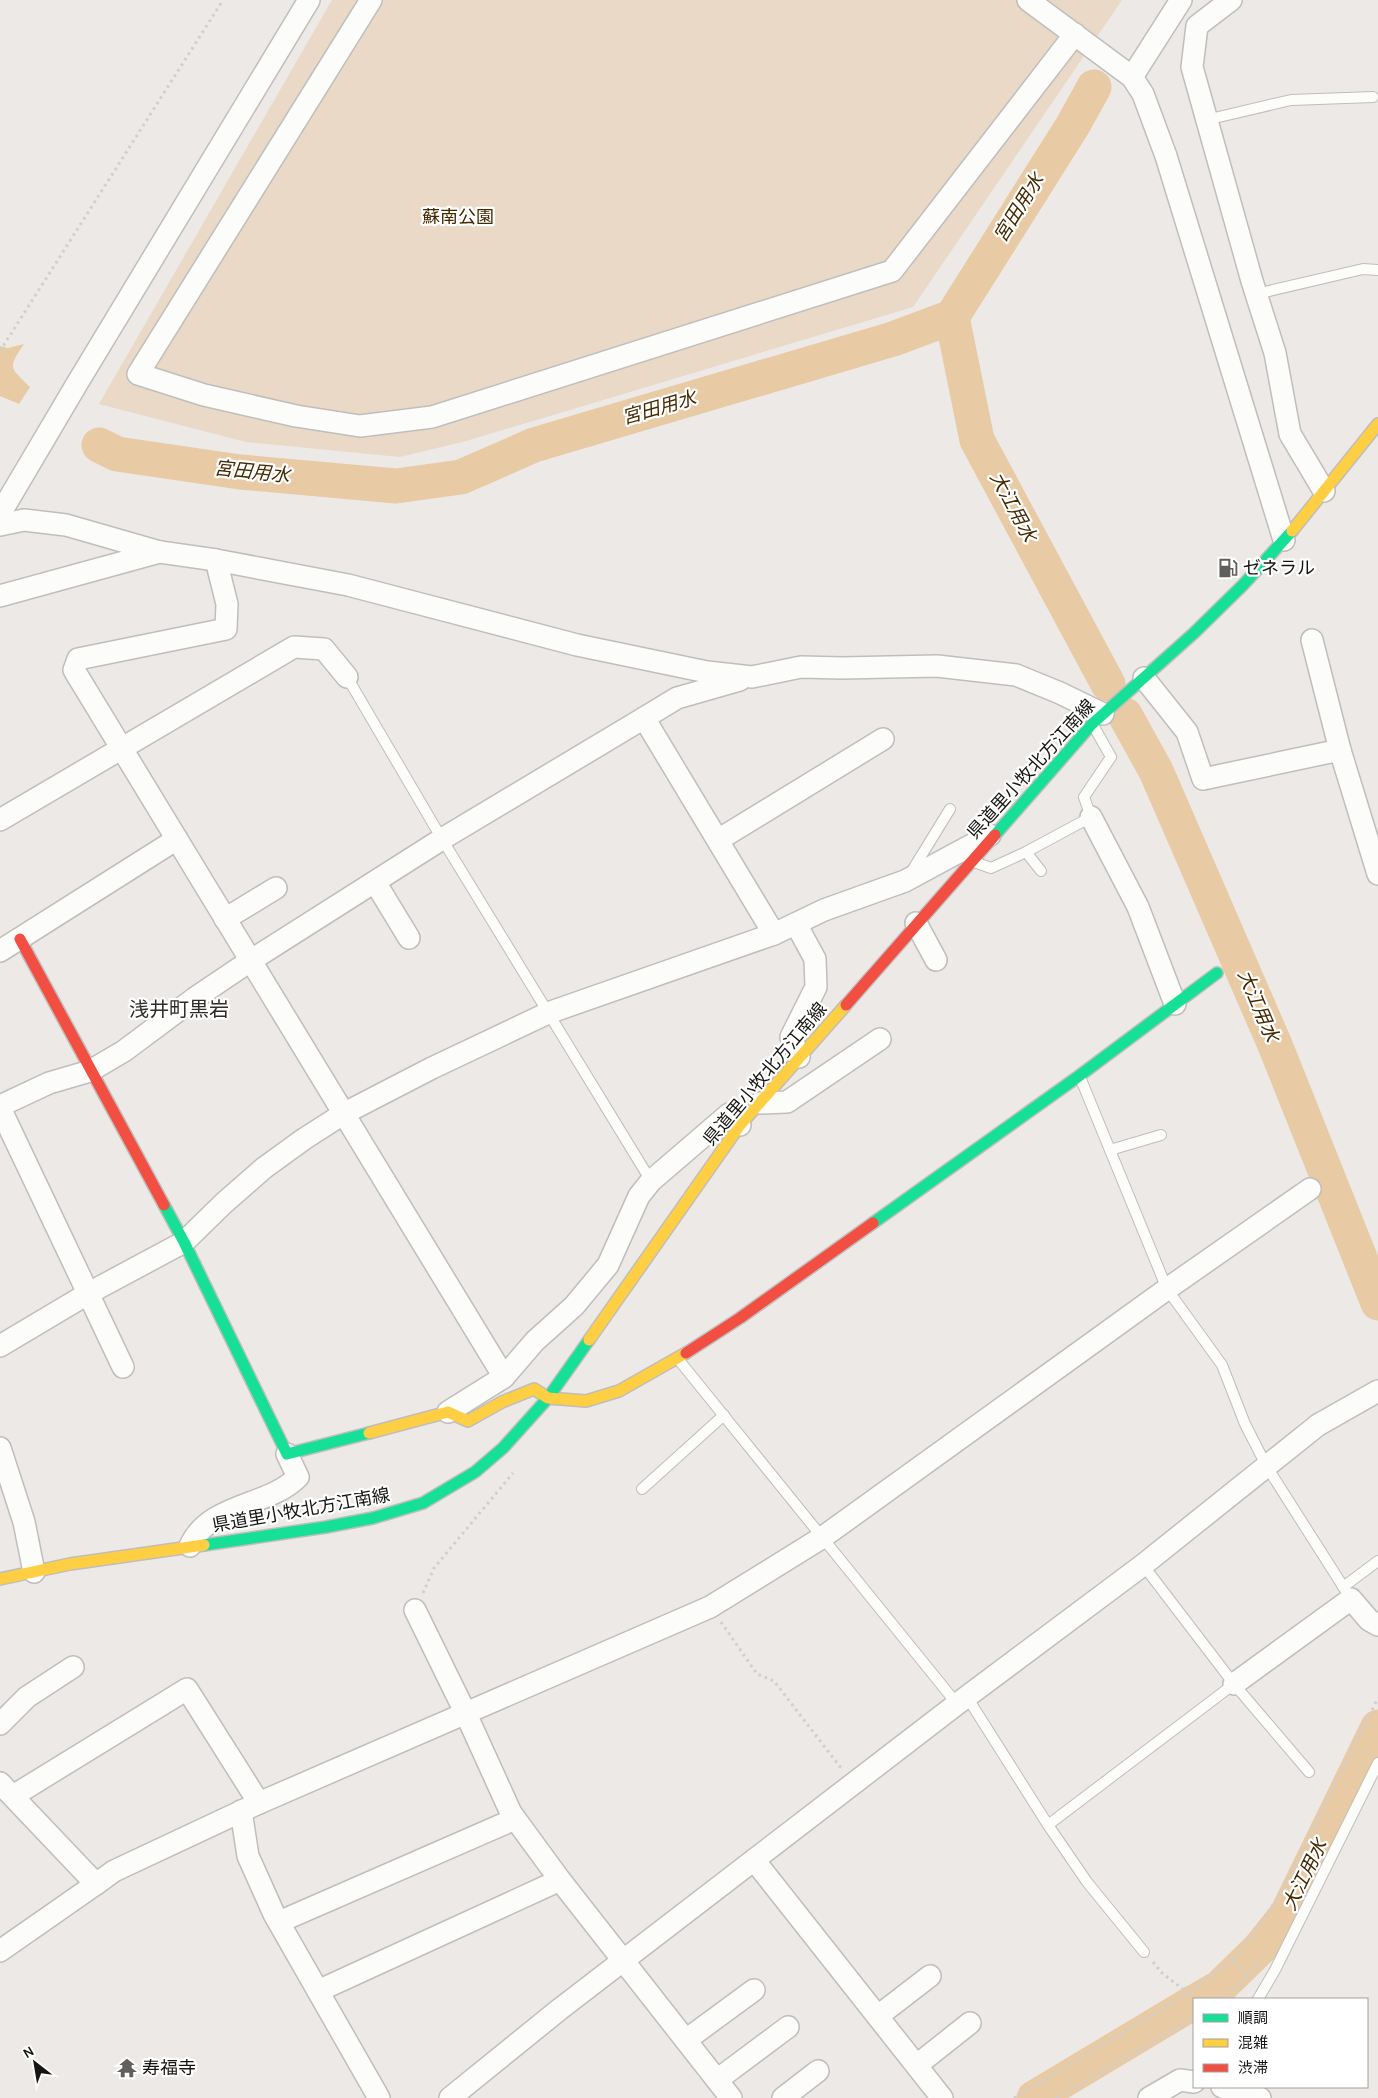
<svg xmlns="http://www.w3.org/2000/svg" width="1378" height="2098" font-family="Karla,'Noto Sans JP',sans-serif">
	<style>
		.green { fill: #e9d9c6 }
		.water { fill: #e8caa4 }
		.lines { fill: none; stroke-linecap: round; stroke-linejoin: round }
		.river { stroke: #e8caa4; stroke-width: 35 }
		.lane-casing { stroke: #c0bebc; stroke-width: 12 }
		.street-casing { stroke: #c0bebc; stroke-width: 24 }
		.fast-casing { stroke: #c0bebc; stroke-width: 14 }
		.slow-casing { stroke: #c0bebc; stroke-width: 14 }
		.jam-casing { stroke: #c0bebc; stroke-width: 14 }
		.path { stroke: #cfcfce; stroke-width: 3; stroke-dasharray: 2.5 4; stroke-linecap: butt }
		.lane { stroke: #fcfcfb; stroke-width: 10 }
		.street { stroke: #fcfcfb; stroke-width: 21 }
		.fast { stroke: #16e098; stroke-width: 11 }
		.slow { stroke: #ffcf43; stroke-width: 11 }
		.jam { stroke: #f24e42; stroke-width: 11 }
		.labels { text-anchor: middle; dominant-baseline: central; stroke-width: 4.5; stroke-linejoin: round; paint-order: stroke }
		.park-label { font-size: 18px; fill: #442800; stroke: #fff }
		.poi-label { font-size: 18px; fill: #161513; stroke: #fff; text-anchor: start }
		.street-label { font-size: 18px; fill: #161513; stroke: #fff }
		.water-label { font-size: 19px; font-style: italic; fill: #442800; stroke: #fff }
		.quarter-label { font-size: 20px; fill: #302d29; stroke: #fff }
	</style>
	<rect width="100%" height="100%" fill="#ece9e6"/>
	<!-- green -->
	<path class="green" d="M332 0H1122L913 307 466 441 400 457 246 442 99 404Z"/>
	<!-- water -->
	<path class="water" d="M24 344C7 369 10 367 30 387L19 404 0 396V346L8 348Z"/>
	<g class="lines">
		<!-- river -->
		<g class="river">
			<path d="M952 317 977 440 1108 684"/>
			<path d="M99 445 117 454 240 472 396 486 461 477 534 445 893 339 952 317 1073 125 1094 87"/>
			<path d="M1125 715 1156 771 1275 1045 1378 1303"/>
			<path d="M1200 1999 1219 1988 1260 1948 1287 1914 1378 1727"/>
			<path d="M1034 2098 1194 2002"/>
		</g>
		<defs>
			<g id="lane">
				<path d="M1206 120 1291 100 1373 97"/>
				<path d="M1256 294 1363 269 1378 270"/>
				<path d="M347 677 442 839 651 1181"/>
				<path d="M1026 852 1041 871"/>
				<path d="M974 862 991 868 1026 852 1091 817 1084 797 1111 757 1093 725"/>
				<path d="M910 874 950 809"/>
				<path d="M1080 1077 1167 1289 1222 1365 1245 1424 1267 1467 1351 1599"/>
				<path d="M1110 1150 1161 1135"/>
				<path d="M678 1359 957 1704"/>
				<path d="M642 1489 724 1415"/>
				<path d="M1143 1565 1234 1684 1309 1772"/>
				<path d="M1343 1587 1378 1561"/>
				<path d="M967 1697 1048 1825 1087 1882 1144 1952"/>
				<path d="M1048 1825 1234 1684"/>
				<path d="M1258 1999 1275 1970 1378 1763"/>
			</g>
			<g id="street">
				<path d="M371 0 138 374 204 395 296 416 360 426 432 417 892 271 1075 34"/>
				<path d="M1028 0 1132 77 1143 94 1166 156 1284 540"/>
				<path d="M1231 0 1197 26 1192 67 1252 281 1275 353 1290 434 1324 491"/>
				<path d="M1132 77 1181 0"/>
				<path d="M0 514 78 382 309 0"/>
				<path d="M0 525 24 520 66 525 160 552 216 560 348 585 577 645 707 672 752 677 801 667 842 668 937 666 1016 675 1060 693 1103 714"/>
				<path d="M216 560 227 604 226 629 78 659 74 670 504 1377 448 1412"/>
				<path d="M0 596 160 552"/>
				<path d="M1312 640 1340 750 1378 874"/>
				<path d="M1144 678 1187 732 1203 779 1340 750"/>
				<path d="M644 718 677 698 740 680"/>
				<path d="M1091 817 1138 907 1175 1004"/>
				<path d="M0 820 294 647 324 649 347 677"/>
				<path d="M718 840 883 739"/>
				<path d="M375 882 409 938"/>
				<path d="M225 919 276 888"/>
				<path d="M916 923 936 960"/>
				<path d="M796 924 815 959 816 987 791 1037 799 1057"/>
				<path d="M0 951 177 839"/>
				<path d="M760 1103 787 1102 880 1039"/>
				<path d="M0 1106 49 1083 90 1071 124 1051 195 998 250 961 442 839 644 718 774 934"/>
				<path d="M0 1108 123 1367"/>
				<path d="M0 1346 89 1293 184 1242 224 1203 264 1168 304 1139 343 1114 432 1068 548 1013 774 934 824 910 905 881 990 835"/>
				<path d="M504 1377 535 1341 574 1306 608 1265 639 1196 651 1181 729 1114 740 1125"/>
				<path d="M0 1448 24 1522 34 1572"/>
				<path d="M190 1546C209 1503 268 1507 298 1477L287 1454"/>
				<path d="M415 1610 466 1714 511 1813 560 1880 731 2098"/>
				<path d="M1234 1684 1351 1599 1369 1620 1378 1625"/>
				<path d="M0 1724 27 1697 73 1667"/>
				<path d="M0 1783 96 1884 114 1871 259 1803 710 1607 823 1537 1167 1289 1310 1189"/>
				<path d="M13 1796 187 1689 259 1803"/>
				<path d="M241 1811 248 1856 274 1914 379 2098"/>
				<path d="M754 1860 942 2098"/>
				<path d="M279 1922 515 1819"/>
				<path d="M0 1951 96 1884"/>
				<path d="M318 1991 560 1880"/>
				<path d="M878 2016 930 1976"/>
				<path d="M686 2040 754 1990"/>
				<path d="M917 2065 970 2023"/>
				<path d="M717 2080 788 2027"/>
				<path d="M1222 2087 1260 2098"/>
				<path d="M450 2098 560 2009 957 1704 1143 1565 1318 1425 1378 1391"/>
				<path d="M783 2098 818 2071"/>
				<path d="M1149 2098 1180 2080 1194 2082"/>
			</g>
			<g id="fast">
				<path d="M995 835 1092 724 1194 633 1243 585 1292 531"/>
				<path d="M164 1205 184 1242 287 1454 369 1433"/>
				<path d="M873 1223 1079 1076 1217 973"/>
				<path d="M204 1545 326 1527 373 1518 423 1503 475 1472 503 1448 548 1398 589 1340"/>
			</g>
			<g id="slow">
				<path d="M1292 531 1378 424"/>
				<path d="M589 1340 740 1125 846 1005"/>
				<path d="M369 1433 448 1412 468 1421 502 1402 534 1389 548 1398 586 1401 619 1391 686 1353"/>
				<path d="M0 1579 70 1564 204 1545"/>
			</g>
			<g id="jam">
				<path d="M20 939 164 1205"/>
				<path d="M846 1005 995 835"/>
				<path d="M686 1353 740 1318 873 1223"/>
			</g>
		</defs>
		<!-- lane casing -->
		<use href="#lane" class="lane-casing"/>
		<!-- street casing -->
		<use href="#street" class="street-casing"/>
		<!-- fast casing -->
		<use href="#fast" class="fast-casing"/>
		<!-- slow casing -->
		<use href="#slow" class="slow-casing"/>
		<!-- jam casing -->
		<use href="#jam" class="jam-casing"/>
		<!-- path -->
		<g class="path">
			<path d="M0 351 223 0"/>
			<path d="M423 1593 434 1568 513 1473"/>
			<path d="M721 1622 757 1674 774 1681 841 1768"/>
			<path d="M1232 1960 1248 1977"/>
			<path d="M1153 1962 1162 1973 1188 1993"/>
			<path d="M1222 1999 1243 1982 1262 1960"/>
			<path d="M1014 2098 1188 1993 1232 1960 1250 1939 1285 1887 1378 1698"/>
			<path d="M1057 2098 1194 2018"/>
		</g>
		<!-- lane -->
		<use href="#lane" class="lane"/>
		<!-- street -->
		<use href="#street" class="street"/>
		<!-- fast -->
		<use href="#fast" class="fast"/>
		<!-- slow -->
		<use href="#slow" class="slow"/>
		<!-- jam -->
		<use href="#jam" class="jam"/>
	</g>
	<!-- icons -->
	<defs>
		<symbol id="fuel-bare" viewBox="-9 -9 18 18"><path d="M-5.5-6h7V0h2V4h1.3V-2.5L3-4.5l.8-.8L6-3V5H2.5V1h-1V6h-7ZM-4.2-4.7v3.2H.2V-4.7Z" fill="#615f5d" stroke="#fff" stroke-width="2.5" paint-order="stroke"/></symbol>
		<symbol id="temple-bare" viewBox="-9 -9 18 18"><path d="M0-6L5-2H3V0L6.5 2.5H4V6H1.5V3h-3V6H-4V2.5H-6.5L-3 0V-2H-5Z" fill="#615f5d" stroke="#fff" stroke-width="2.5" paint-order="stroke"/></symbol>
	</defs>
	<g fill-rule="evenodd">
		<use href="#fuel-bare" x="1214" y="554" width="28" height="28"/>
		<use href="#temple-bare" x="113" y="2054" width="28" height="28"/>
	</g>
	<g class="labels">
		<!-- park labels -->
		<g class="park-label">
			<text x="458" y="217">蘇南公園</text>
		</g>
		<!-- poi labels -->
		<g class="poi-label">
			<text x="1243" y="568">ゼネラル</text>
			<text x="142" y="2068">寿福寺</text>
		</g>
		<!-- street labels -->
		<g class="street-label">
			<text transform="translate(1031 769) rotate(-48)">県道里小牧北方江南線</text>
			<text transform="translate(765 1074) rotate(-50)">県道里小牧北方江南線</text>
			<text transform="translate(301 1510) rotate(-10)">県道里小牧北方江南線</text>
		</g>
		<!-- water labels -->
		<g class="water-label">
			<text transform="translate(1019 208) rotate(-58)">宮田用水</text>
			<text transform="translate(659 408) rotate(-16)">宮田用水</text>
			<text transform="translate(252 472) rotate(6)">宮田用水</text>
			<text transform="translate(1013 507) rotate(62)">大江用水</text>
			<text transform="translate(1258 1006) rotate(67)">大江用水</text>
			<text transform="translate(1305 1875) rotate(-64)">大江用水</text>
		</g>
		<!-- quarter labels -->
		<g class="quarter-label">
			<text x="179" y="1009">浅井町黒岩</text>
		</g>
	</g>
	<!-- legend -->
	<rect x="1193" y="1998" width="175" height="90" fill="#ffffff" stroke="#a2a1a1"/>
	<rect x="1203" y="2014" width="25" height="8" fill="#16e098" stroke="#a2a1a1"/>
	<text x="1238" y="2023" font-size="15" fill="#161513">順調</text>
	<rect x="1203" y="2039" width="25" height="8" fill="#ffcf43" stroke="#a2a1a1"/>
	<text x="1238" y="2048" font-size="15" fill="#161513">混雑</text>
	<rect x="1203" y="2064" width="25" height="8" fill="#f24e42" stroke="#a2a1a1"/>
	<text x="1238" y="2073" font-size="15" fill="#161513">渋滞</text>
	<!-- north arrow -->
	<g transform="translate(35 2063) rotate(329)" stroke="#ffffff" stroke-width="4" paint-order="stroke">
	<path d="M0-4L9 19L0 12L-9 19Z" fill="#161513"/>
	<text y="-8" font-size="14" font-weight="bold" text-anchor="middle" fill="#161513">N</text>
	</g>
</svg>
